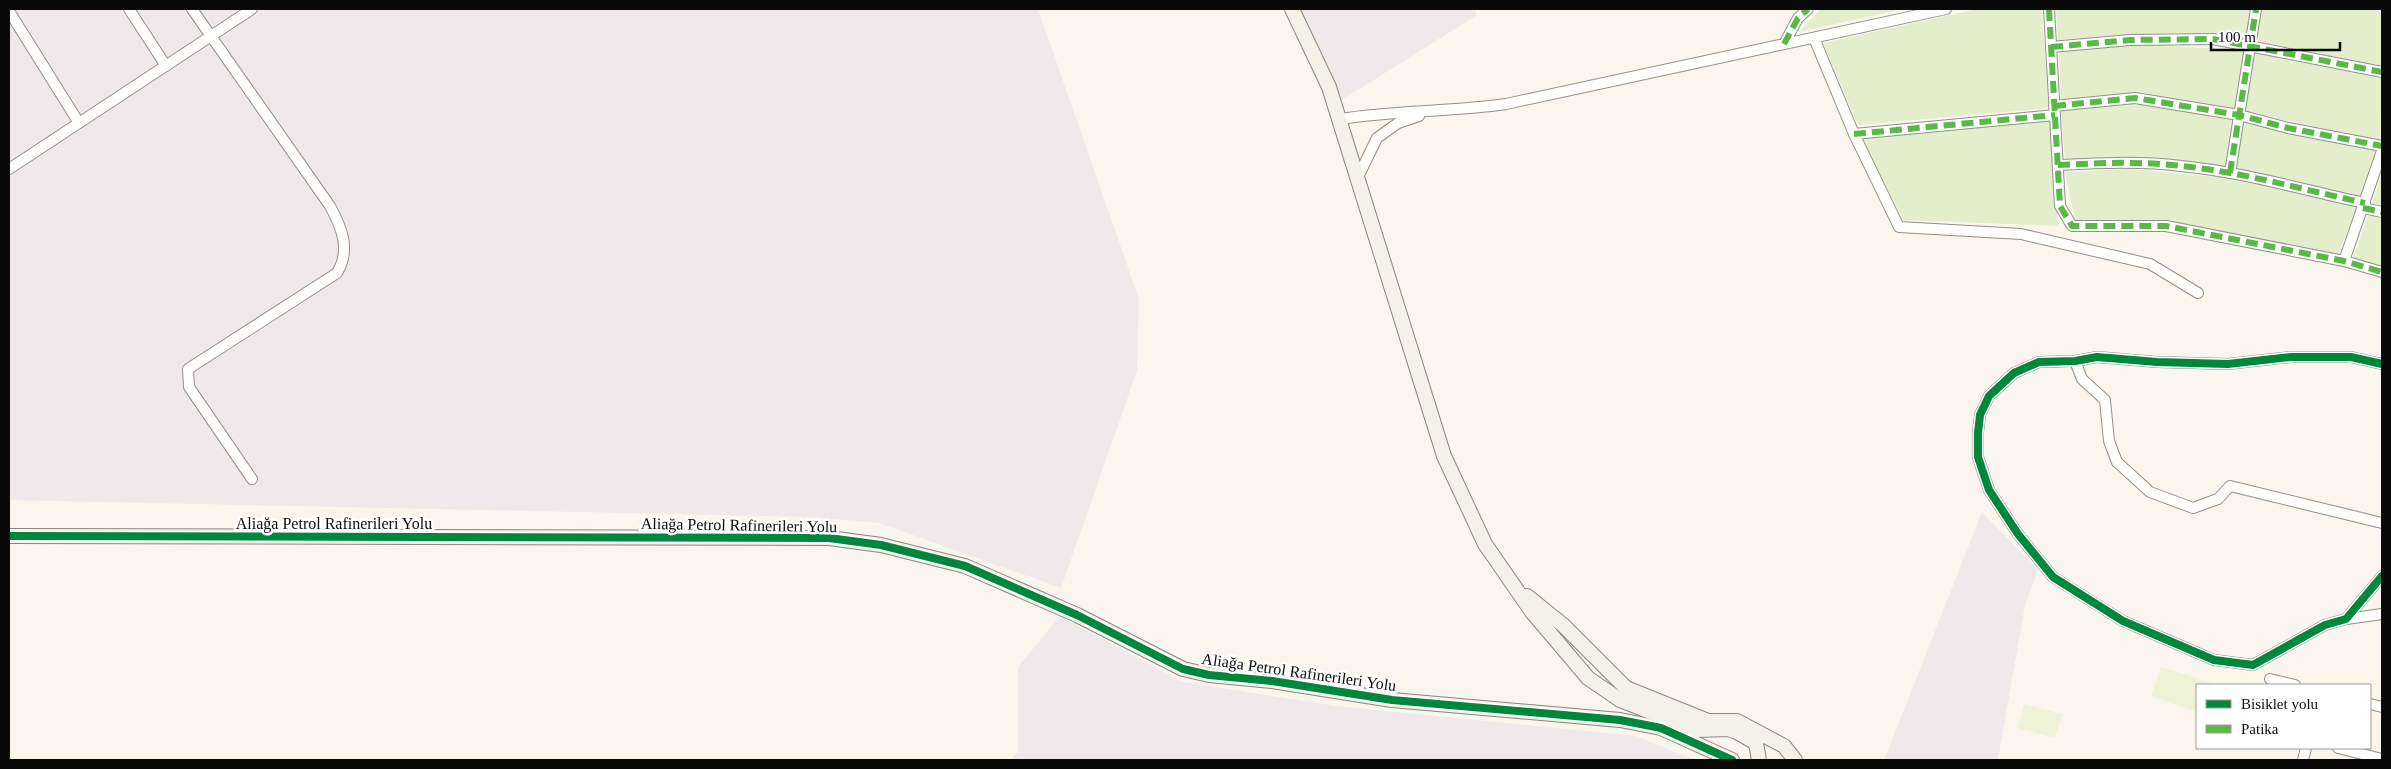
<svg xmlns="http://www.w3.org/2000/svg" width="2391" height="769" font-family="'Times New Roman',serif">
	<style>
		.industrial { fill: #f0e9eb }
		.green { fill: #e4eecd }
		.pitch { fill: #eef2d7 }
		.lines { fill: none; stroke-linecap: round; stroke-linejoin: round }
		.street-casing { stroke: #92908c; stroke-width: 12 }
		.secondary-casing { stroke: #898783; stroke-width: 16 }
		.street { stroke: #fefefc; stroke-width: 10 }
		.secondary { stroke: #f4f2e7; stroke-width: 14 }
		.quiet { stroke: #58b947; stroke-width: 6; stroke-dasharray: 12 6; stroke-linecap: butt }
		.cycleway-casing { stroke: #fff; stroke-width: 11 }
		.cycleway { stroke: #00873e; stroke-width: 8 }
		.labels { text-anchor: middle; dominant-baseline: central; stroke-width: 5; stroke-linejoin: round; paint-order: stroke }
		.street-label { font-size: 16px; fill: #0a0a0a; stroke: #fff }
	</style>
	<rect width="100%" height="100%" fill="#faf6ed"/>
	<!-- industrial -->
	<g class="industrial">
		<path d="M9 9H1038L1139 299 1137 371 1061 588 879 523 813 517 9 500Z"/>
		<path d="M1297 9H1474L1477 15 1342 100Z"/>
		<path d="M1982 512 2038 570 2025 605 1998 760H1884Z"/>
		<path d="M1060 616 1183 682 1336 706 1636 736 1695 760H1010L1018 752V667Z"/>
	</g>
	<!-- green -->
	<g class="green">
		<path d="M1821 9H1902L1799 32Z"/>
		<path d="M1978 9H2041L2050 108 1858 125 1823 43Z"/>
		<path d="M2056 9H2382V67L2247 39 2174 33 2058 40Z"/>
		<path d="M2143 44 2262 52 2382 79 2380 142 2237 109 2136 93 2061 101 2059 50Z"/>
		<path d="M2131 104 2214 115 2308 138 2378 149 2361 199 2226 169 2065 160 2061 110Z"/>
		<path d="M2051 121 2058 226 1904 220 1861 138Z"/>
		<path d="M2130 169 2229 178 2358 206 2338 254 2180 223 2075 220 2065 172Z"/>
		<path d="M2382 174V267L2353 259Z"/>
	</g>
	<!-- pitch -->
	<g class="pitch">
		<path d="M2161 667 2210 682 2208 685H2197V712L2151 696Z"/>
		<path d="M2024 704 2062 714 2055 738 2018 728Z"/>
	</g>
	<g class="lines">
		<defs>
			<g id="street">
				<path d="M129 9 166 66"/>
				<path d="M192 9 330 206C342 228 351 250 337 273L188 369 189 387 252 479"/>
				<path d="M2049 9 2060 206 2072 226H2166L2344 261 2382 272"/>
				<path d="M9 11 79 123"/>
				<path d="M1814 38 1854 134 1899 227 2021 234 2150 264 2198 293"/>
				<path d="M1784 44 1798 18 1808 9"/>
				<path d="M2051 47 2130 40 2213 39 2382 72"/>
				<path d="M2054 106 2135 98 2239 115 2288 128 2382 146"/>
				<path d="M1340 119C1395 110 1451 112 1506 104L1946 9"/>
				<path d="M1854 134 2055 115"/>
				<path d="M2058 165C2099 163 2140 161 2181 166 2243 172 2304 190 2365 203"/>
				<path d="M9 169 252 9"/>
				<path d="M2230 173 2256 9"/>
				<path d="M1358 177 1377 138 1398 123 1419 116"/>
				<path d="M2363 208 2382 212"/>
				<path d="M2344 261 2382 151"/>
				<path d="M2075 361 2082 379 2105 400 2109 441 2117 462 2150 492 2193 508 2218 499 2230 486 2382 523"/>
				<path d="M2382 364 2351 357H2291L2228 364 2157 362 2097 357 2075 361 2039 362 2014 373 1989 396 1980 415 1978 433V457L1989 490 2018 534 2053 577 2123 621 2214 660 2253 665 2325 625 2346 619 2382 576"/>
				<path d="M2346 619 2382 614"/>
				<path d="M2270 679 2295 685"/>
				<path d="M2370 704 2382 707"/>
				<path d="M2338 748 2382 759"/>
				<path d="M2303 760 2306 748"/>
			</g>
			<g id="secondary">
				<path d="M1292 9 1329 87 1444 456 1485 544 1532 612 1588 678 1620 700 1697 730 1728 729 1737 732 1756 743 1759 760"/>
				<path d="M9 536 829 538 881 545 965 566 1077 615 1183 669 1209 675 1272 681 1392 700 1620 720 1661 728 1732 760"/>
				<path d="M1527 596 1563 625 1626 688 1708 721H1737L1784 746 1795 760"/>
			</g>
		</defs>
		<!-- street casing -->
		<use href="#street" class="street-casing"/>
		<!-- secondary casing -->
		<use href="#secondary" class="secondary-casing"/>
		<!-- street -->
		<use href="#street" class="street"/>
		<!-- secondary -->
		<use href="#secondary" class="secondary"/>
		<!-- quiet -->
		<g class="quiet">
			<path d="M2049 9 2060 206 2072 226H2166L2344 261 2382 272"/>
			<path d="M1784 44 1798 18 1808 9"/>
			<path d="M2051 47 2130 40 2213 39 2382 72"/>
			<path d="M2054 106 2135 98 2239 115 2288 128 2382 146"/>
			<path d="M1854 134 2055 115"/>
			<path d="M2058 165C2099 163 2140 161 2181 166 2243 172 2304 190 2365 203"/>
			<path d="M2230 173 2256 9"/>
			<path d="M2363 208 2382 212"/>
		</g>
		<defs>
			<g id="cycleway">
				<path d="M2382 364 2351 357H2291L2228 364 2157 362 2097 357 2075 361 2039 362 2014 373 1989 396 1980 415 1978 433V457L1989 490 2018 534 2053 577 2123 621 2214 660 2253 665 2325 625 2346 619 2382 576"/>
				<path d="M9 536 829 538 881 545 965 566 1077 615 1183 669 1209 675 1272 681 1392 700 1620 720 1661 728 1732 760"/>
			</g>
		</defs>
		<!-- cycleway casing -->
		<use href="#cycleway" class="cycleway-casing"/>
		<!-- cycleway -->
		<use href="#cycleway" class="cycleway"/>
	</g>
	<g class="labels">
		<!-- street labels -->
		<g class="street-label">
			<text x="334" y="523">Aliağa Petrol Rafinerileri Yolu</text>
			<text transform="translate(739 525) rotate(1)">Aliağa Petrol Rafinerileri Yolu</text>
			<text transform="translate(1299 672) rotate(8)">Aliağa Petrol Rafinerileri Yolu</text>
		</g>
	</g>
	<!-- border -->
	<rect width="2391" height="769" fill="none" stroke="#0a0a0a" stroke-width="20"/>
	<!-- legend -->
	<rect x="2196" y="684" width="175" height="65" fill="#ffffff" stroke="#9d9d9d"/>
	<rect x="2206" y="700" width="25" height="8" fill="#00873e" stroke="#9d9d9d"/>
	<text x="2241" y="709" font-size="15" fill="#0a0a0a">Bisiklet yolu</text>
	<rect x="2206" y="725" width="25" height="8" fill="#58b947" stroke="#9d9d9d"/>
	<text x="2241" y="734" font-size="15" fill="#0a0a0a">Patika</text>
	<!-- scale -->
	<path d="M2211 42v8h129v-8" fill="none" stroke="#0a0a0a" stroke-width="2.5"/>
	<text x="2218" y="42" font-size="15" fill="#0a0a0a" stroke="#ffffff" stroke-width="4" paint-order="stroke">100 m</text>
</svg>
